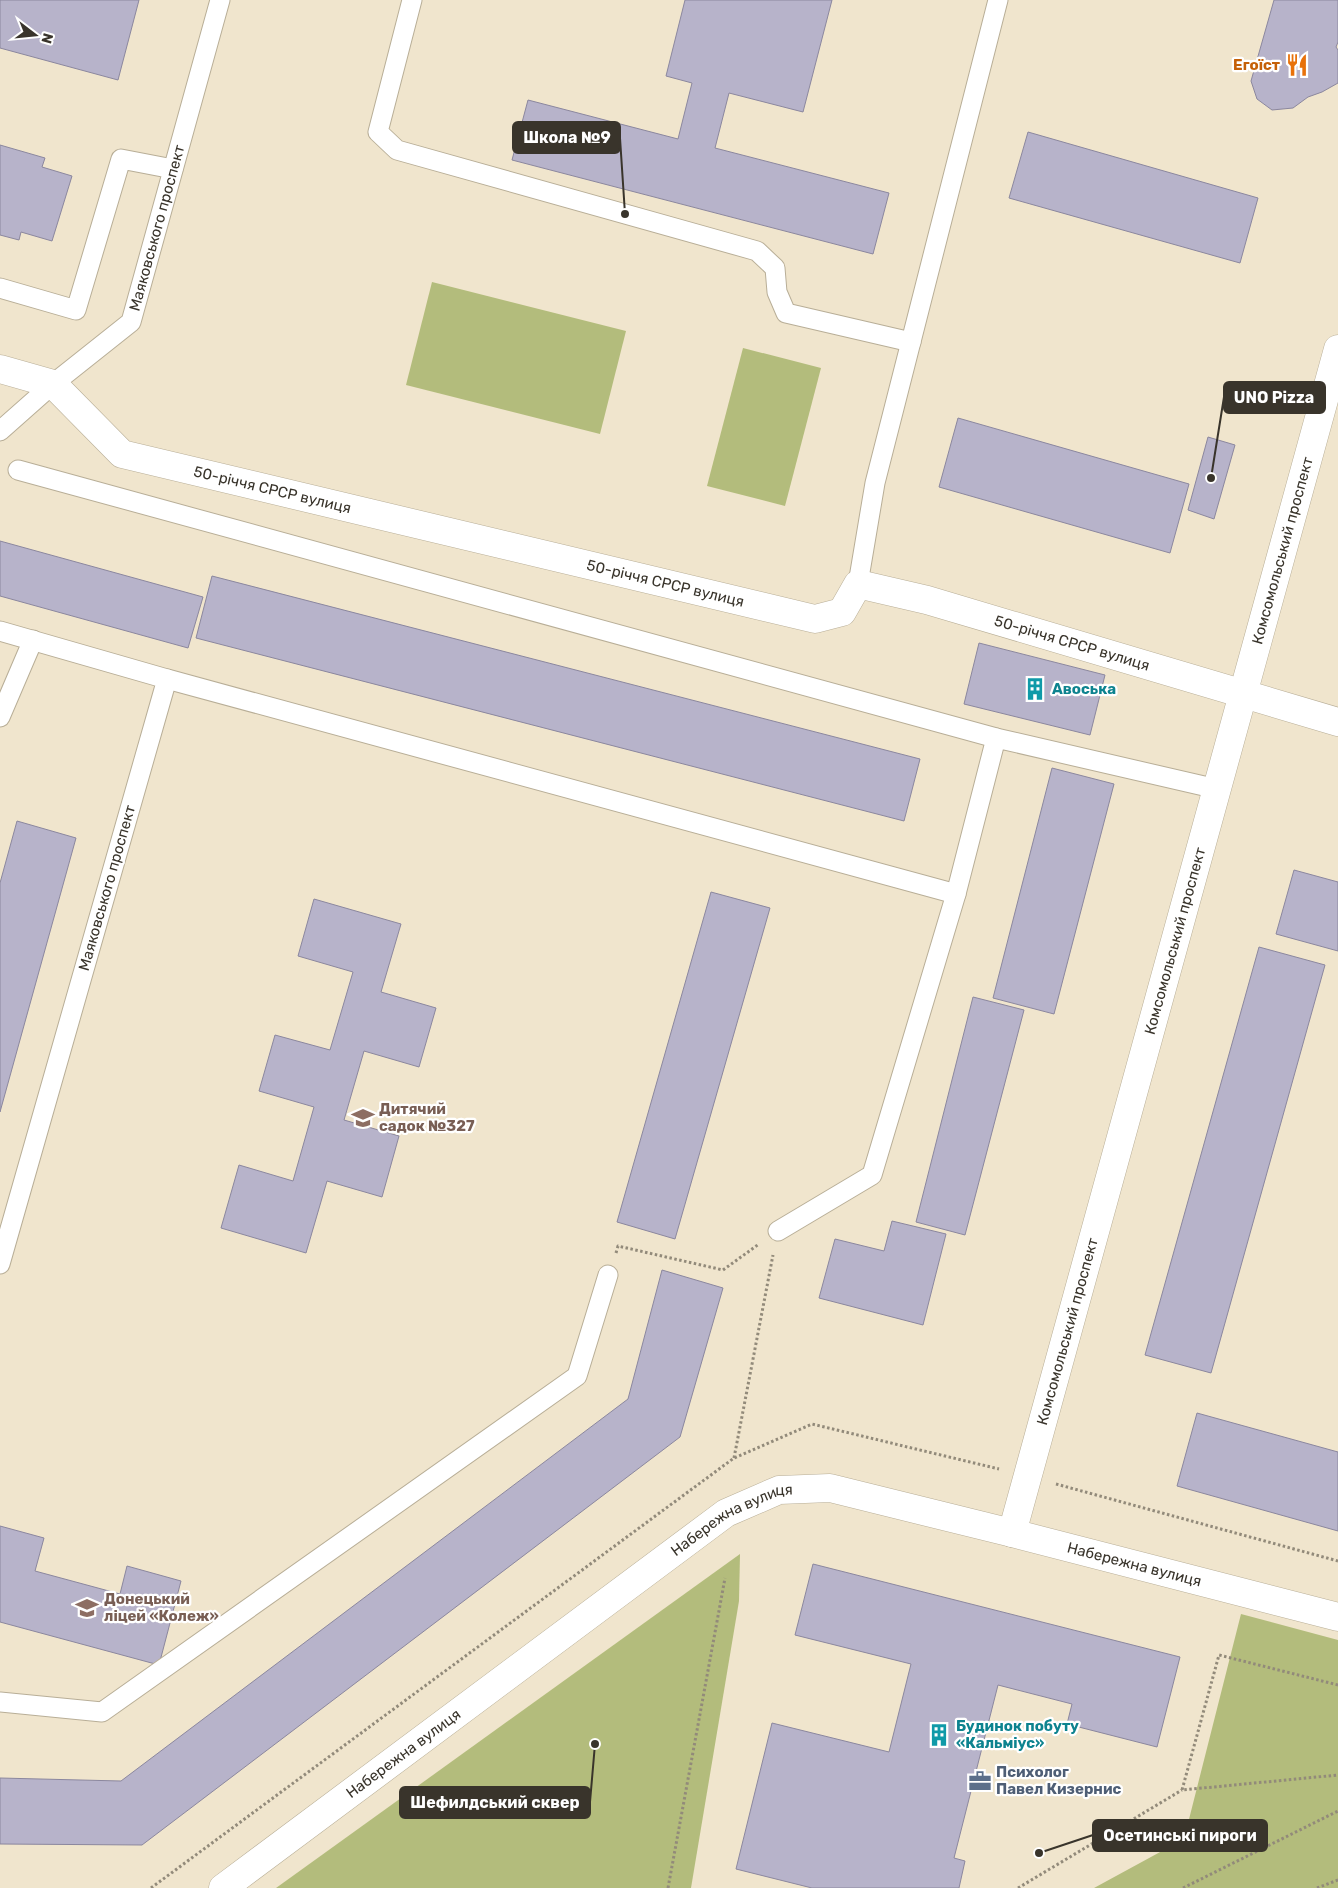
<svg xmlns="http://www.w3.org/2000/svg" width="1338" height="1888" font-family="Rubik,sans-serif">
	<style>
		.green { fill: #b3bc7c }
		.building { fill: #b7b3ca; stroke: #8b879e }
		.lines { fill: none; stroke-linecap: round; stroke-linejoin: round }
		.service-casing { stroke: #b8ae97; stroke-width: 21 }
		.tertiary-casing { stroke: #b8ae97; stroke-width: 29 }
		.path { stroke: #928a7a; stroke-width: 3; stroke-dasharray: 2.5 2.5; stroke-linecap: butt }
		.service { stroke: #fff; stroke-width: 19 }
		.tertiary { stroke: #fff; stroke-width: 28 }
		.labels { text-anchor: middle; dominant-baseline: central; stroke-width: 4.5; stroke-linejoin: round; paint-order: stroke }
		.food-label { font-size: 15px; font-weight: bold; fill: #c56008; stroke: #fff; text-anchor: end }
		.street-label { font-size: 15px; fill: #39342b; stroke: #fff }
		.culture-label { font-size: 15px; font-weight: bold; fill: #0d838f; stroke: #fff; text-anchor: start }
		.education-label { font-size: 15px; font-weight: bold; fill: #785e54; stroke: #fff; text-anchor: start }
		.service-label { font-size: 15px; font-weight: bold; fill: #4e5e75; stroke: #fff; text-anchor: start }
		.leader { fill: none; stroke: #39342b; stroke-width: 2 }
		.callout-dot { fill: #39342b; stroke: #fff; stroke-width: 2 }
		.callout { fill: #39342b; stroke: #39342b; stroke-width: 2 }
		.callout-label { font-size: 16px; text-anchor: middle; font-weight: bold; fill: #fff }
	</style>
	<rect width="100%" height="100%" fill="#f0e5cd"/>
	<!-- green -->
	<g class="green">
		<path d="M432 282 626 331 600 434 406 385Z"/>
		<path d="M743 348 821 368 785 506 707 486Z"/>
		<path d="M740 1554 739 1601 691 1888H276Z"/>
		<path d="M1241 1614 1338 1640V1888H1094L1184 1839Z"/>
	</g>
	<!-- building -->
	<g class="building">
		<path d="M0 0H139L118 80 0 48Z"/>
		<path d="M685 0H832L803 112 729 93 715 148 889 193 873 254 512 160 528 100 678 139 692 83 666 76Z"/>
		<path d="M1274 0H1338V42L1336 47 1338 50V83L1322 92 1308 97 1293 108 1272 110 1257 99 1251 81Z"/>
		<path d="M1028 132 1258 198 1240 263 1009 198Z"/>
		<path d="M0 145 45 158 42 167 72 176 52 241 21 232 19 240 0 235Z"/>
		<path d="M958 418 1189 484 1170 553 939 487Z"/>
		<path d="M1208 437 1235 445 1214 519 1188 510Z"/>
		<path d="M0 541 203 597 188 648 0 596Z"/>
		<path d="M212 576 920 759 904 821 196 638Z"/>
		<path d="M979 643 1105 675 1090 735 964 704Z"/>
		<path d="M1052 768 1114 784 1054 1014 993 998Z"/>
		<path d="M17 821 76 838 0 1112V883Z"/>
		<path d="M1294 870 1338 882V951L1276 934Z"/>
		<path d="M711 892 770 908 675 1239 617 1222Z"/>
		<path d="M314 899 401 924 381 992 436 1008 419 1067 364 1051 344 1120 399 1136 382 1197 327 1181 306 1253 221 1228 239 1165 293 1181 314 1107 259 1091 275 1035 330 1050 353 972 298 956Z"/>
		<path d="M1259 947 1325 965 1211 1373 1145 1355Z"/>
		<path d="M973 997 1024 1010 965 1235 916 1222Z"/>
		<path d="M892 1221 946 1234 923 1325 819 1298 835 1239 884 1251Z"/>
		<path d="M662 1270 723 1288 680 1437 142 1845 0 1844V1778L121 1781 628 1399Z"/>
		<path d="M1197 1413 1338 1452V1531L1177 1486Z"/>
		<path d="M0 1526 44 1538 35 1571 120 1594 127 1566 181 1581 159 1665 0 1622Z"/>
		<path d="M813 1564 1180 1657 1157 1747 1067 1724 1072 1704 998 1685 954 1858 965 1861 959 1888H812L736 1869 772 1723 889 1752 911 1664 795 1635Z"/>
	</g>
	<g class="lines">
		<defs>
			<g id="service">
				<path d="M412 0 378 132 397 150 757 251 775 268 777 292 786 313 911 342"/>
				<path d="M0 288 76 310 121 159 173 169"/>
				<path id="s1" d="M0 431 53 384 131 322 220 0"/>
				<path d="M18 470 996 738"/>
				<path d="M858 584 875 483 998 0"/>
				<path d="M0 631 167 679 0 1264"/>
				<path d="M167 679 956 894"/>
				<path d="M0 717 33 640"/>
				<path d="M778 1231 872 1175 956 894 996 738 1217 789"/>
				<path d="M0 1702 102 1712 577 1376 608 1275"/>
			</g>
			<g id="tertiary">
				<path id="s2" d="M0 369 53 384 122 454 815 619 842 612 858 584 927 600 1338 722"/>
				<path id="s3" d="M1012 1533 1338 349"/>
				<path id="s4" d="M223 1888 726 1513 779 1490 830 1488 1012 1533 1338 1617"/>
			</g>
		</defs>
		<!-- service casing -->
		<use href="#service" class="service-casing"/>
		<!-- tertiary casing -->
		<use href="#tertiary" class="tertiary-casing"/>
		<!-- path -->
		<g class="path">
			<path d="M616 1253 618 1246 723 1270 759 1244"/>
			<path d="M734 1458 773 1255"/>
			<path d="M1056 1484 1338 1561"/>
			<path d="M1338 1685 1219 1655 1182 1790 1338 1775"/>
			<path d="M151 1888 734 1458 812 1424 999 1469"/>
			<path d="M668 1888 725 1578"/>
			<path d="M1018 1888 1182 1790"/>
			<path d="M1183 1888 1338 1811"/>
			<path d="M1317 1888 1338 1880"/>
		</g>
		<!-- service -->
		<use href="#service" class="service"/>
		<!-- tertiary -->
		<use href="#tertiary" class="tertiary"/>
	</g>
	<!-- icons -->
	<defs>
		<symbol id="restaurant-bare" viewBox="-9 -9 18 18"><path d="M-5-6h1v4h1v-4h1v4h1v-4h1v5L-1.5 .5V6h-2V.5L-5-1ZM5-6V6H3V1.5H1.5Q1.5-4 5-6Z" fill="#e8710a" stroke="#fff" stroke-width="2.5" paint-order="stroke"/></symbol>
		<symbol id="building-bare" viewBox="-9 -9 18 18"><path d="M-4-6H4V6H1V3H-1V6H-4ZM-2.5-4.3h1.7v1.8h-1.7ZM.8-4.3h1.7v1.8H.8ZM-2.5-1h1.7V.8h-1.7ZM.8-1h1.7V.8H.8Z" fill="#0f9aa8" stroke="#fff" stroke-width="2.5" paint-order="stroke"/></symbol>
		<symbol id="school-bare" viewBox="-9 -9 18 18"><path d="M0-5L7-2L0 1L-7-2ZM-4 1L0 2.5L4 1V4Q0 6-4 4Z" fill="#8d6e63" stroke="#fff" stroke-width="2.5" paint-order="stroke"/></symbol>
		<symbol id="university-bare" viewBox="-9 -9 18 18"><path d="M0-5L7-2L0 1L-7-2ZM-4 1L0 2.5L4 1V4Q0 6-4 4Z" fill="#8d6e63" stroke="#fff" stroke-width="2.5" paint-order="stroke"/></symbol>
		<symbol id="office-bare" viewBox="-9 -9 18 18"><path d="M-6-3h4V-5.5h4V-3h4V5H-6ZM-1-4.5V-3h2v-1.5ZM-6 0V1H6V0Z" fill="#5c6f8a" stroke="#fff" stroke-width="2.5" paint-order="stroke"/></symbol>
	</defs>
	<g fill-rule="evenodd">
		<use href="#restaurant-bare" x="1281" y="49" width="32" height="32"/>
		<use href="#building-bare" x="1019" y="673" width="32" height="32"/>
		<use href="#school-bare" x="347" y="1102" width="32" height="32"/>
		<use href="#university-bare" x="71" y="1592" width="32" height="32"/>
		<use href="#building-bare" x="923" y="1719" width="32" height="32"/>
		<use href="#office-bare" x="964" y="1765" width="32" height="32"/>
	</g>
	<g class="labels">
		<!-- food labels -->
		<g class="food-label">
			<text x="1280" y="65">Егоїст</text>
		</g>
		<!-- street labels -->
		<g class="street-label">
			<text stroke="none"><textPath href="#s1" startOffset="268">Маяковського проспект</textPath></text>
			<text stroke="none"><textPath href="#s2" startOffset="308">50-річчя СРСР вулиця</textPath></text>
			<text stroke="none"><textPath href="#s3" startOffset="1019">Комсомольський проспект</textPath></text>
			<text stroke="none"><textPath href="#s2" startOffset="712">50-річчя СРСР вулиця</textPath></text>
			<text stroke="none"><textPath href="#s2" startOffset="1148">50-річчя СРСР вулиця</textPath></text>
			<text transform="translate(107 888) rotate(-74)">Маяковського проспект</text>
			<text stroke="none"><textPath href="#s3" startOffset="614">Комсомольський проспект</textPath></text>
			<text stroke="none"><textPath href="#s3" startOffset="209">Комсомольський проспект</textPath></text>
			<text stroke="none"><textPath href="#s4" startOffset="630">Набережна вулиця</textPath></text>
			<text stroke="none"><textPath href="#s4" startOffset="1050">Набережна вулиця</textPath></text>
			<text stroke="none"><textPath href="#s4" startOffset="225">Набережна вулиця</textPath></text>
		</g>
		<!-- culture labels -->
		<g class="culture-label">
			<text x="1052" y="689">Авоська</text>
			<text x="956" y="1726">Будинок побуту<tspan x="956" dy="17">«Кальміус»</tspan></text>
		</g>
		<!-- education labels -->
		<g class="education-label">
			<text x="379" y="1109">Дитячий<tspan x="379" dy="17">садок №327</tspan></text>
			<text x="104" y="1599">Донецький<tspan x="104" dy="17">ліцей «Колеж»</tspan></text>
		</g>
		<!-- service labels -->
		<g class="service-label">
			<text x="996" y="1772">Психолог<tspan x="996" dy="17">Павел Кизернис</tspan></text>
		</g>
	</g>
	<!-- callouts -->
	<path class="leader" d="M625 214L620 138M1211 478L1224 397M595 1744L590 1802M1039 1853L1093 1835"/>
	<g class="callout-dot">
		<circle cx="625" cy="214" r="5"/>
		<circle cx="1211" cy="478" r="5"/>
		<circle cx="595" cy="1744" r="5"/>
		<circle cx="1039" cy="1853" r="5"/>
	</g>
	<g class="callout">
		<rect x="513" y="122" width="107" height="31" rx="5"/>
		<rect x="1224" y="382" width="101" height="31" rx="5"/>
		<rect x="400" y="1787" width="190" height="31" rx="5"/>
		<rect x="1093" y="1820" width="174" height="31" rx="5"/>
	</g>
	<g class="callout-label">
		<text x="567" y="143">Школа №9</text>
		<text x="1274" y="403">UNO Pizza</text>
		<text x="495" y="1808">Шефилдський сквер</text>
		<text x="1180" y="1841">Осетинські пироги</text>
	</g>
	<!-- north arrow -->
	<g transform="translate(35 35) rotate(106)" stroke="#ffffff" stroke-width="4" paint-order="stroke">
	<path d="M0-4L9 19L0 12L-9 19Z" fill="#39342b"/>
	<text y="-8" font-size="14" font-weight="bold" text-anchor="middle" fill="#39342b">N</text>
	</g>
</svg>
